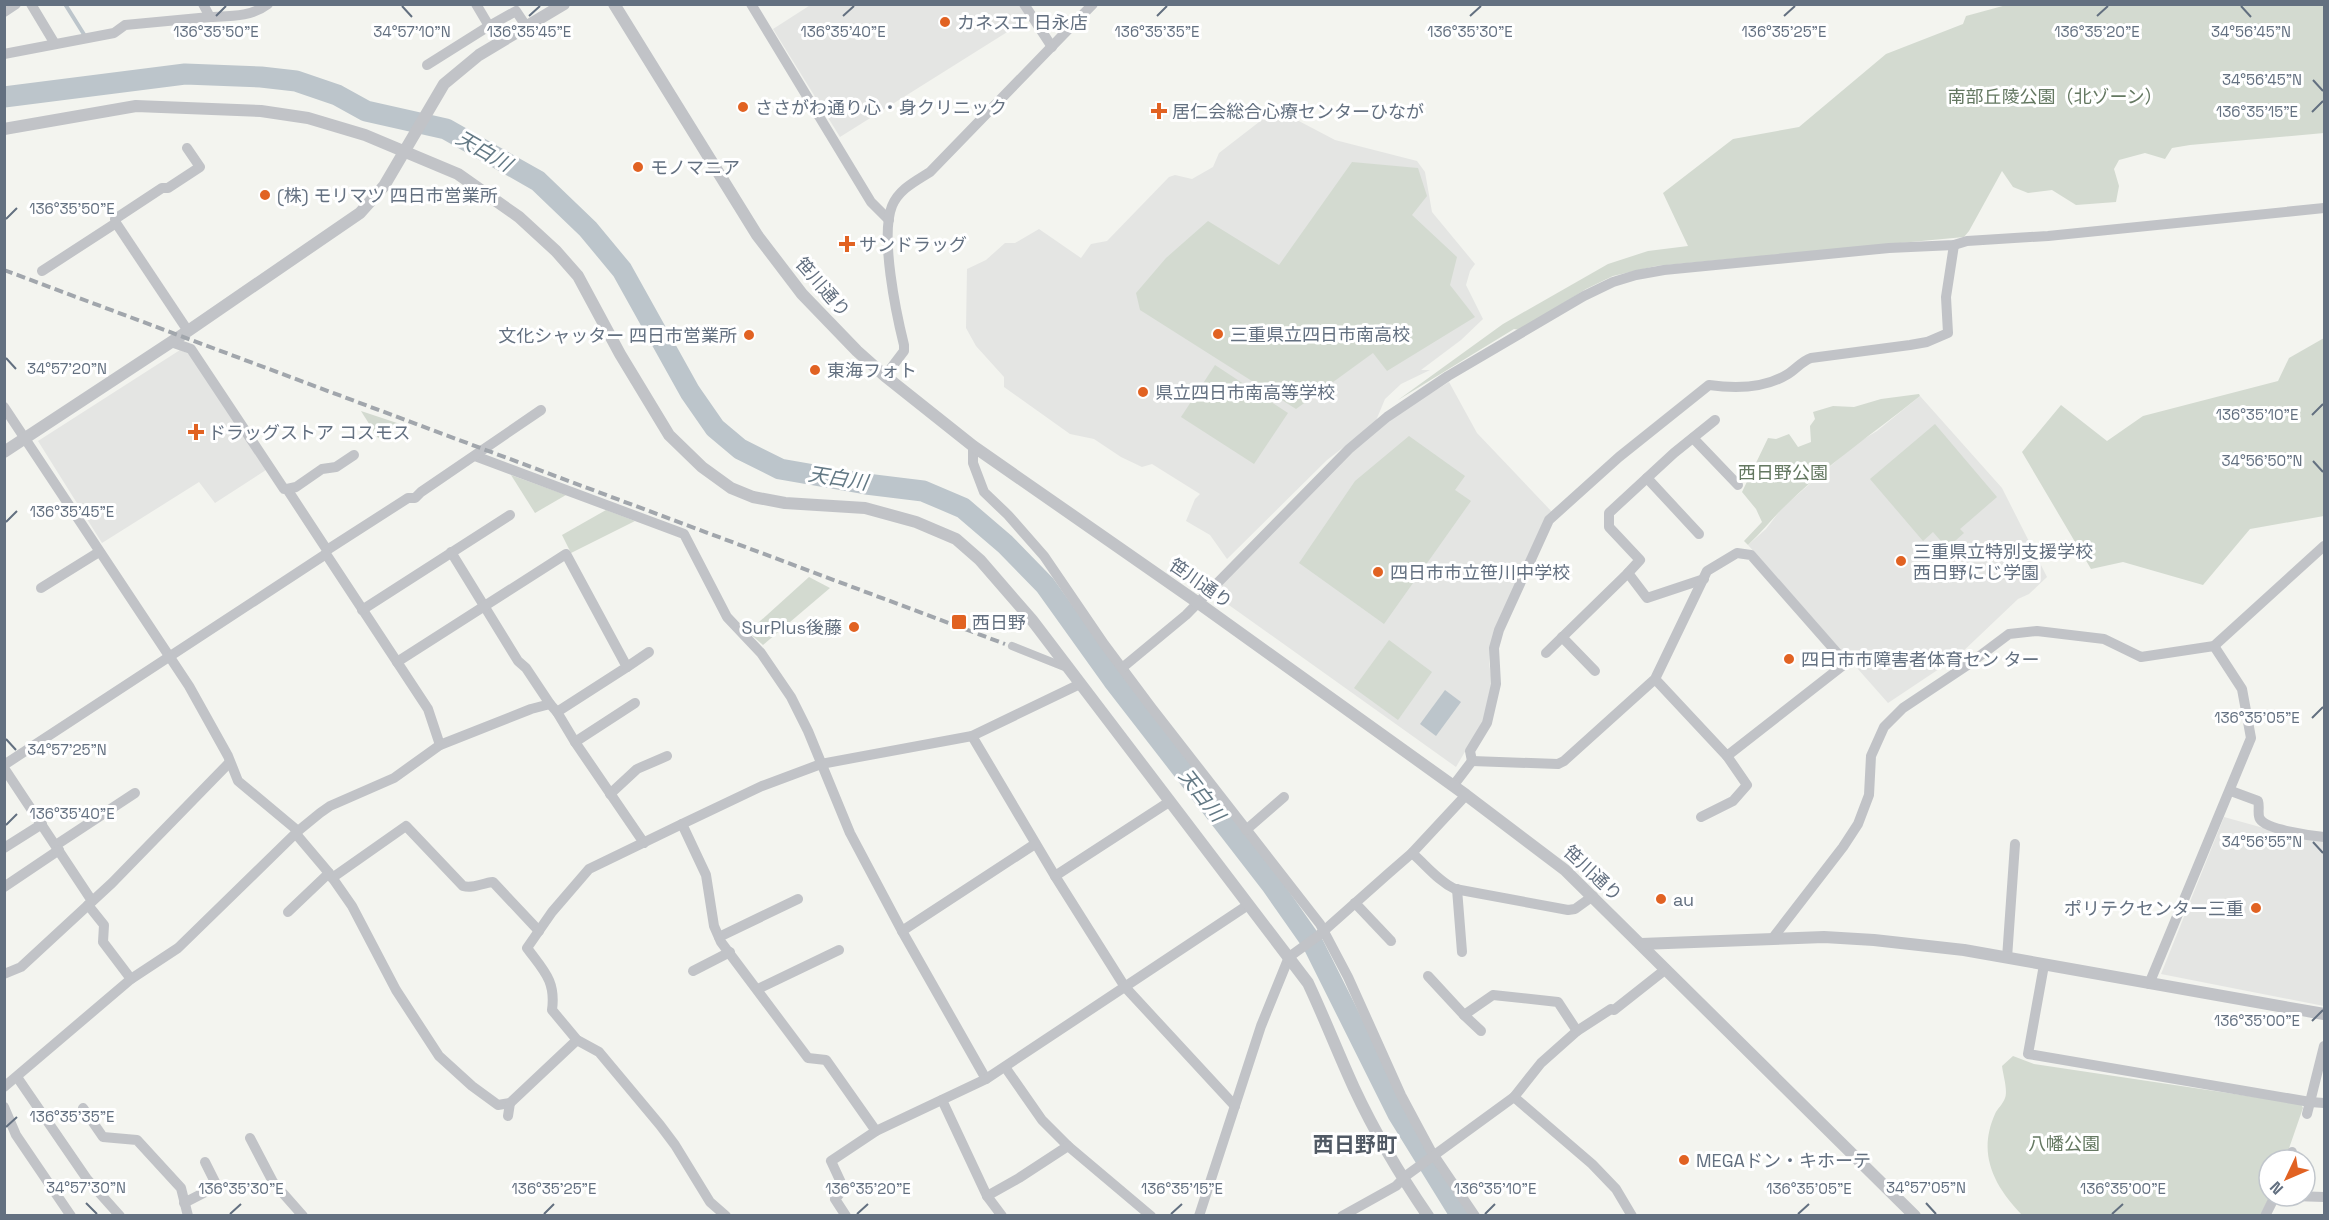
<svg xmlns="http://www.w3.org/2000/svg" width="2329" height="1220" font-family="'Space Grotesk','Noto Sans JP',sans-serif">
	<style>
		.built { fill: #e4e5e3 }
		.green { fill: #d3dad0 }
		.water { fill: #bcc5cb }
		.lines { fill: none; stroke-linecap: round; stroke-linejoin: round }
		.stream { stroke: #bcc5cb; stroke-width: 4 }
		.river { stroke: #bcc5cb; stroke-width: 21 }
		.pedestrian { stroke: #c1c3c7; stroke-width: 8 }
		.minor { stroke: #c1c3c7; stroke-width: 10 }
		.tertiary { stroke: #c1c3c7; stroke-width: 12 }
		.rail { stroke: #a1a6ac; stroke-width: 4; stroke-dasharray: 9 4.5; stroke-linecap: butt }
		.ticks { fill: none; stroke: #637080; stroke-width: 2 }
		.poi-dot { fill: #e16222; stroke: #fff; stroke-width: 2 }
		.labels { text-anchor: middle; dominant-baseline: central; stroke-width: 6; stroke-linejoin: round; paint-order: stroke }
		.poi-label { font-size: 18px; fill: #637080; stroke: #fff; text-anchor: start }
		.park-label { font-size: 18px; fill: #647861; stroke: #fff }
		.street-label { font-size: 18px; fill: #637080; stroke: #fff }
		.water-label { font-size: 20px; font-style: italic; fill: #637985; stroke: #fff }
		.quarter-label { font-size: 21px; font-weight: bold; fill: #515a65; stroke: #fff }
		.ticks-label { font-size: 15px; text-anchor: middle; fill: #637080; stroke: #fff; stroke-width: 6; stroke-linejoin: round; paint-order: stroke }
	</style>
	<rect width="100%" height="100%" fill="#f3f4ef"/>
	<!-- built -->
	<g class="built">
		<path d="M812 4 1019 5 1028 19 840 137 773 29Z"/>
		<path d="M1276 109 1335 140 1417 161 1425 172 1432 212 1475 264 1470 271 1466 285 1483 319 1461 340 1421 370H1430L1401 384 1385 399 1375 423 1327 460 1227 559 1210 535 1186 521 1195 499 1200 494 1152 464 1142 467 1121 457 1094 439 1070 434 1004 387V377L976 346 966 328 967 269 986 260 1005 243H1015L1039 229 1081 258 1091 244 1107 241 1169 177 1175 175 1192 179 1213 167 1219 153Z"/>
		<path d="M180 350 192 355 269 468 215 503 199 482 102 543 38 441Z"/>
		<path d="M1449 382 1477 433 1553 513 1490 649 1489 663 1492 681 1483 721 1456 767 1212 593 1329 474 1370 436 1404 410Z"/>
		<path d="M1920 396 2002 488 2047 577 2029 594 2018 599 1957 657 1888 703 1748 545 1766 529 1782 508 1857 443 1877 431Z"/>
		<path d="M2224 817 2278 832 2324 841V1006L2161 974Z"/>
	</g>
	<!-- green -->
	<g class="green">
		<path d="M2010 4 2324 5V133L2190 145 2172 148 2165 159 2145 153 2119 160 2114 169 2119 186 2116 202 2076 205 2052 190 2028 193 2013 187 2002 171 1969 231 1964 237 1656 266 1613 276 1586 289 1520 330 1514 329 1398 400 1503 324 1608 264 1648 251 1688 246 1663 193 1733 139 1799 127 1886 54 1963 24 1966 16Z"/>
		<path d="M1352 162 1418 168 1427 196 1412 215 1457 257 1450 285 1475 317 1387 371 1373 353 1296 409 1140 310 1136 293 1166 258 1208 221 1279 265Z"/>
		<path d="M2324 338V516L2250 529 2203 585 2123 562 2091 569 2022 452 2061 405 2107 441 2143 416 2278 381 2289 358Z"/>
		<path d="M1215 365 1288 413 1254 464 1181 417Z"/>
		<path d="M1919 394 1920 396C1874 433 1825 466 1783 508 1771 520 1761 533 1748 545L1744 541 1762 522 1756 509 1742 492 1768 438 1776 439 1789 434 1798 447 1811 442 1810 426 1815 419 1813 412 1833 406 1854 407 1881 399Z"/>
		<path d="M361 411 400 424 378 438Z"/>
		<path d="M1935 424 1997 497 1960 529 1964 533 1947 548 1933 532 1923 541 1870 479Z"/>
		<path d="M1409 436 1465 476 1455 490 1471 501 1384 624 1299 563 1355 481Z"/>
		<path d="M511 475 566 495 535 513Z"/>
		<path d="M606 510 635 521 571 553 562 535Z"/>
		<path d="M809 577 830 588 763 645 748 632Z"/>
		<path d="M1389 640 1432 672 1398 720 1354 688Z"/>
		<path d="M2013 1056 2034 1064 2301 1104 2303 1108 2285 1160H2269L2270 1196 2260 1215H2022C1994 1186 1977 1154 1995 1114 1997 1109 2003 1104 2005 1098 2008 1090 2003 1075 2002 1066Z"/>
	</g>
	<!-- water -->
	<path class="water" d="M1445 690 1461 702 1436 736 1420 724Z"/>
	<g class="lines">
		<!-- stream -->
		<path class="stream" d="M65 4 85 36"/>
		<!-- river -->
		<path class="river" d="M4 97 185 74 261 77 296 81 337 95 366 111 446 129 538 181 588 229 622 270 690 392 715 428 740 449 780 469 866 484 923 491 963 508 1005 544 1045 585 1113 680 1271 884 1313 944 1398 1114 1461 1216"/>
		<!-- pedestrian -->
		<path class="pedestrian" d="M1012 646 1067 668"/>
		<!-- minor -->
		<g class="minor">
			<path d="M31 4 55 44"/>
			<path d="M203 4 210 17C231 16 251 17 268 4"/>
			<path d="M476 4 489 26 516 11 526 26"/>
			<path d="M751 4 871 202 889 220"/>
			<path d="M1024 4 1052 47"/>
			<path d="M4 12 16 4"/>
			<path d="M4 54 114 33 125 25 210 17"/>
			<path d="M427 65 489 26"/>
			<path d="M116 223 188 331"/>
			<path d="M42 271 116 223 115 219 162 188H168L200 167 187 148"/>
			<path d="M171 342 191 349 284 489H287L327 550 326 554 428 709 440 745"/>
			<path d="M885 376 904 351V345C896 313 880 236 892 206 899 189 916 181 930 172L1093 4"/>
			<path d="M4 407 189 686 228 756 238 781 298 831"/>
			<path d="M1693 438 1738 485"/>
			<path d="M973 446V463L984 492 1008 515 1044 556 1104 644 1151 707 1320 924 1348 977 1401 1095 1417 1125 1431 1151 1475 1216"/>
			<path d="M475 456 684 534 727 617 761 653 791 697 808 731 850 833 902 931 986 1079"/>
			<path d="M1647 478 1699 534"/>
			<path d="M287 489 296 487 322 469 336 467 354 455"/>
			<path d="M327 550 408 498H415L421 492 541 410"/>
			<path d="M451 552 518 661 526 668 550 704"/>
			<path d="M1628 573 1640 560 1609 527V513L1674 453 1715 420"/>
			<path d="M41 588 99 552"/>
			<path d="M362 610 510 515"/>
			<path d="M1562 637 1595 671"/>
			<path d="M1546 653 1628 573 1647 598 1704 579"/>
			<path d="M397 662 566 554 627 667 557 712"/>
			<path d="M627 667 649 652"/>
			<path d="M1122 668 1186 615 1349 449 1387 417 1448 376 1584 296 1613 282 1636 275 1664 270 1889 248 1954 245 1967 241 2048 236 2324 208"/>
			<path d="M972 736 1055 876 1125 987 1235 1106"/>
			<path d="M575 742 635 703"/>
			<path d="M1472 761 1470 751 1487 723 1496 684 1494 648 1499 630 1549 520 1619 457 1709 385C1736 389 1764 389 1788 374 1796 369 1802 361 1811 358L1910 345 1927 342 1948 333 1946 297 1954 245"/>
			<path d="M1472 761 1558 764 1564 761 1655 679 1707 571 1737 553 1751 555 1846 663 1727 756 1655 679"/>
			<path d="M4 765 326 554"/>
			<path d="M4 768 92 901"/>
			<path d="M1453 786 1472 761"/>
			<path d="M2231 791 2258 801C2260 807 2257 814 2260 819 2267 830 2312 836 2324 837"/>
			<path d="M610 794 637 769 667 756"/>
			<path d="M1701 817 1733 801 1747 785 1727 756"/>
			<path d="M682 824 706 875 714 926 721 942 808 1058 826 1060 876 1131"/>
			<path d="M1246 830 1284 797"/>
			<path d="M296 834 329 873 352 906 396 990 439 1056 472 1086 498 1105 510 1103 577 1040"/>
			<path d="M56 845 135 793"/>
			<path d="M4 848 42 824"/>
			<path d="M1412 853C1426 865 1438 881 1455 889L1568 910 1575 909 1593 896"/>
			<path d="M1055 876 1169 802"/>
			<path d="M332 878 406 826 463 886C473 889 482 883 493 882L539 931"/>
			<path d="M4 887 59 850"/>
			<path d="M1457 889 1462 952"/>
			<path d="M1355 903 1391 941"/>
			<path d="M88 905 104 925 103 942 131 979"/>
			<path d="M288 912 329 873"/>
			<path d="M902 931 1035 844"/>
			<path d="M719 937 798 899"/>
			<path d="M1772 939 1843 847 1858 824 1869 795 1871 756 1884 727 1903 708 1969 664 2009 634 2037 631 2104 639 2141 657 2214 646 2324 546"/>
			<path d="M2007 958 2015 844"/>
			<path d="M2044 965 2028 1054 2310 1102 2324 1103"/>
			<path d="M693 971 730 952"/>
			<path d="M4 974 21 967 112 883 229 763"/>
			<path d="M1428 976 1464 1015 1493 995 1558 1002 1577 1031"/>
			<path d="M2149 984 2251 738 2242 689 2214 646"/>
			<path d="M758 989 839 950"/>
			<path d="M1464 1015 1481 1031"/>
			<path d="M1005 1067 1042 1120 1068 1146 1151 1216"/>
			<path d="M17 1077 87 1179 120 1216"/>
			<path d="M4 1087 131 979 178 948 298 831 320 813 330 806 394 778 440 745 531 709 550 704 557 712 575 742 644 843"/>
			<path d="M1514 1097 1592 1164 1616 1189 1632 1216"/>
			<path d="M942 1100 987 1196 1002 1216"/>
			<path d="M4 1107 16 1135 71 1216"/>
			<path d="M83 1108 103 1137 137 1140 181 1188 188 1216"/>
			<path d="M2307 1114 2324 1046"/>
			<path d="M508 1116 510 1103"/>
			<path d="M250 1138 273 1182 303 1216"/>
			<path d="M2289 1160 2292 1152"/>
			<path d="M987 1196 1019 1178 1068 1146"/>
			<path d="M2294 1196 2324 1197"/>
			<path d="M184 1203 217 1186 205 1162"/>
			<path d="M726 1216 710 1202 675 1145 660 1125 599 1052 577 1040 552 1010C556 981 544 971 527 948L552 912 589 869 682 824 762 786 821 764 972 736 1080 684"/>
			<path d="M846 1216 835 1199 844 1189 831 1161 876 1131 986 1079 1248 905"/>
			<path d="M1199 1216 1261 1026 1289 957 1318 936 1389 873 1412 853 1466 795"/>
			<path d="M1342 1216 1396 1186 1407 1175 1514 1097 1541 1063 1577 1031 1611 1009 1614 1010 1666 969"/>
			<path d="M2265 1216 2275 1196"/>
		</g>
		<!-- tertiary -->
		<g class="tertiary">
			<path d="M614 4 757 235 802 294 857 351 885 376 973 446 1197 602 1466 795 1565 870 1915 1216"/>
			<path d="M4 129 136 106 261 111 308 118 365 135 458 174 519 217 556 251 578 276 620 354 669 435 702 467 731 488 753 497 785 503 865 508 916 522 956 539 980 560 1032 620 1308 983C1324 1017 1338 1053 1354 1088 1375 1133 1400 1175 1428 1216"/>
			<path d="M4 452 188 331 360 213 384 186 444 84 479 55 564 4"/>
			<path d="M1641 944 1824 937 1874 940 1964 950 2324 1014"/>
		</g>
		<!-- rail -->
		<path class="rail" d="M4 270 1005 644"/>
	</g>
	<!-- ticks -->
	<path class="ticks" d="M402 6 412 17M2241 6 2251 17M216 16 226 6M529 16 540 6M843 16 854 6M1157 16 1167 6M1470 16 1481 6M1784 16 1795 6M2097 16 2108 6M2313 80 2323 91M2312 112 2323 101M6 219 17 208M6 358 16 369M2312 415 2323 404M2313 461 2323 472M6 522 17 511M2312 718 2323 707M6 739 16 750M6 825 17 814M2313 842 2323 853M2312 1021 2323 1010M6 1127 17 1117M86 1203 97 1214M1926 1203 1936 1214M230 1214 241 1204M544 1214 554 1204M857 1214 868 1204M1171 1214 1182 1204M1485 1214 1495 1204M1798 1214 1809 1204M2112 1214 2123 1204"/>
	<!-- markers -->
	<g class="poi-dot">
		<circle cx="945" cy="22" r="6"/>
		<circle cx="743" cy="107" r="6"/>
		<path d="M1156 102h6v6h6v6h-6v6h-6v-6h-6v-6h6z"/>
		<circle cx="638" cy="167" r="6"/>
		<circle cx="265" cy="195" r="6"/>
		<path d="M844 235h6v6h6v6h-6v6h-6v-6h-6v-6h6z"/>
		<circle cx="1218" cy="334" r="6"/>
		<circle cx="749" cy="335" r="6"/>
		<circle cx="815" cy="370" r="6"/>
		<circle cx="1143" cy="392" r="6"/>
		<path d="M193 423h6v6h6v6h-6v6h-6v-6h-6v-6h6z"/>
		<circle cx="1901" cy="561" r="6"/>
		<circle cx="1378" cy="572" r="6"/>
		<rect x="951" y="614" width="16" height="16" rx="3"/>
		<circle cx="854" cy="627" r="6"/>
		<circle cx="1789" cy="659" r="6"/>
		<circle cx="1661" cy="899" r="6"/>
		<circle cx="2256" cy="908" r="6"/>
		<circle cx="1684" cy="1160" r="6"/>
	</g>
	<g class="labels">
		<!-- poi labels -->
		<g class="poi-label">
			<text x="957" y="22">カネスエ 日永店</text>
			<text x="755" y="107">ささがわ通り心・身クリニック</text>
			<text x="1172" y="111">居仁会総合心療センターひなが</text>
			<text x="650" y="167">モノマニア</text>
			<text x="277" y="195">(株) モリマツ 四日市営業所</text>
			<text x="859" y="244">サンドラッグ</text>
			<text x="1230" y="334">三重県立四日市南高校</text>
			<text x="737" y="335" text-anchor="end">文化シャッター 四日市営業所</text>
			<text x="827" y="370">東海フォト</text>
			<text x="1155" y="392">県立四日市南高等学校</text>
			<text x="208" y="432">ドラッグストア コスモス</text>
			<text x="1913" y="551">三重県立特別支援学校<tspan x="1913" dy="21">西日野にじ学園</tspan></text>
			<text x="1390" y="572">四日市市立笹川中学校</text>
			<text x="972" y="622">西日野</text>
			<text x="842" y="627" text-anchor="end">SurPlus後藤</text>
			<text x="1801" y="659">四日市市障害者体育セン ター</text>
			<text x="1673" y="899">au</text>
			<text x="2244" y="908" text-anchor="end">ポリテクセンター三重</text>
			<text x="1696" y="1160">MEGAドン・キホーテ</text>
		</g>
		<!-- park labels -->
		<g class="park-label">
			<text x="2055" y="96">南部丘陵公園（北ゾーン）</text>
			<text x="1783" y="472">西日野公園</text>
			<text x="2064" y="1143">八幡公園</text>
		</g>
		<!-- street labels -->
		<g class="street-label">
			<text transform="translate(823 287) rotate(49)">笹川通り</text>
			<text transform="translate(1201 583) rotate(35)">笹川通り</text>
			<text transform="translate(1593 873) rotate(43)">笹川通り</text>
		</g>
		<!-- water labels -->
		<g class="water-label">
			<text transform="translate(484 151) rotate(30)">天白川</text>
			<text transform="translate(838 478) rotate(9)">天白川</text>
			<text transform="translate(1202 795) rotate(52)">天白川</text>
		</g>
		<!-- quarter labels -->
		<g class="quarter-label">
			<text x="1355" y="1144">西日野町</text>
		</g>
	</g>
	<g class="ticks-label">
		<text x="216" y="37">136°35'50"E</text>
		<text x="529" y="37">136°35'45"E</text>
		<text x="843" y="37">136°35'40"E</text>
		<text x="1157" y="37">136°35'35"E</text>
		<text x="1470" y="37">136°35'30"E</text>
		<text x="1784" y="37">136°35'25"E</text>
		<text x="2097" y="37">136°35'20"E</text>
		<text x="412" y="37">34°57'10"N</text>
		<text x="2251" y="37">34°56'45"N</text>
		<text x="2262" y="85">34°56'45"N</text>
		<text x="2257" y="117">136°35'15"E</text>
		<text x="72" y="214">136°35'50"E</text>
		<text x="67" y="374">34°57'20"N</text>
		<text x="2257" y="420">136°35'10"E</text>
		<text x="2262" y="466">34°56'50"N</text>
		<text x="72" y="517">136°35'45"E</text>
		<text x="2257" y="723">136°35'05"E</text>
		<text x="67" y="755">34°57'25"N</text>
		<text x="72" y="819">136°35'40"E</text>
		<text x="2262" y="847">34°56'55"N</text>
		<text x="2257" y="1026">136°35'00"E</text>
		<text x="72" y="1122">136°35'35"E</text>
		<text x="86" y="1193">34°57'30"N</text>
		<text x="1926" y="1193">34°57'05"N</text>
		<text x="241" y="1194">136°35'30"E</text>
		<text x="554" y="1194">136°35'25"E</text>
		<text x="868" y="1194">136°35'20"E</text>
		<text x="1182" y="1194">136°35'15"E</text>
		<text x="1495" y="1194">136°35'10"E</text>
		<text x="1809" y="1194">136°35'05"E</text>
		<text x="2123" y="1194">136°35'00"E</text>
	</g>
	<!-- border -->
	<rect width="2329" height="1220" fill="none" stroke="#637080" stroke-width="12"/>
	<!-- north arrow -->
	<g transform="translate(2287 1178) rotate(226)"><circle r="28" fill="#ffffff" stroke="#c1c6cc" stroke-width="1.5"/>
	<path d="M0-4.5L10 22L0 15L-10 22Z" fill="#e16222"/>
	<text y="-9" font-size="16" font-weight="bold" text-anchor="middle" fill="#637080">N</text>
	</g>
</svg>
